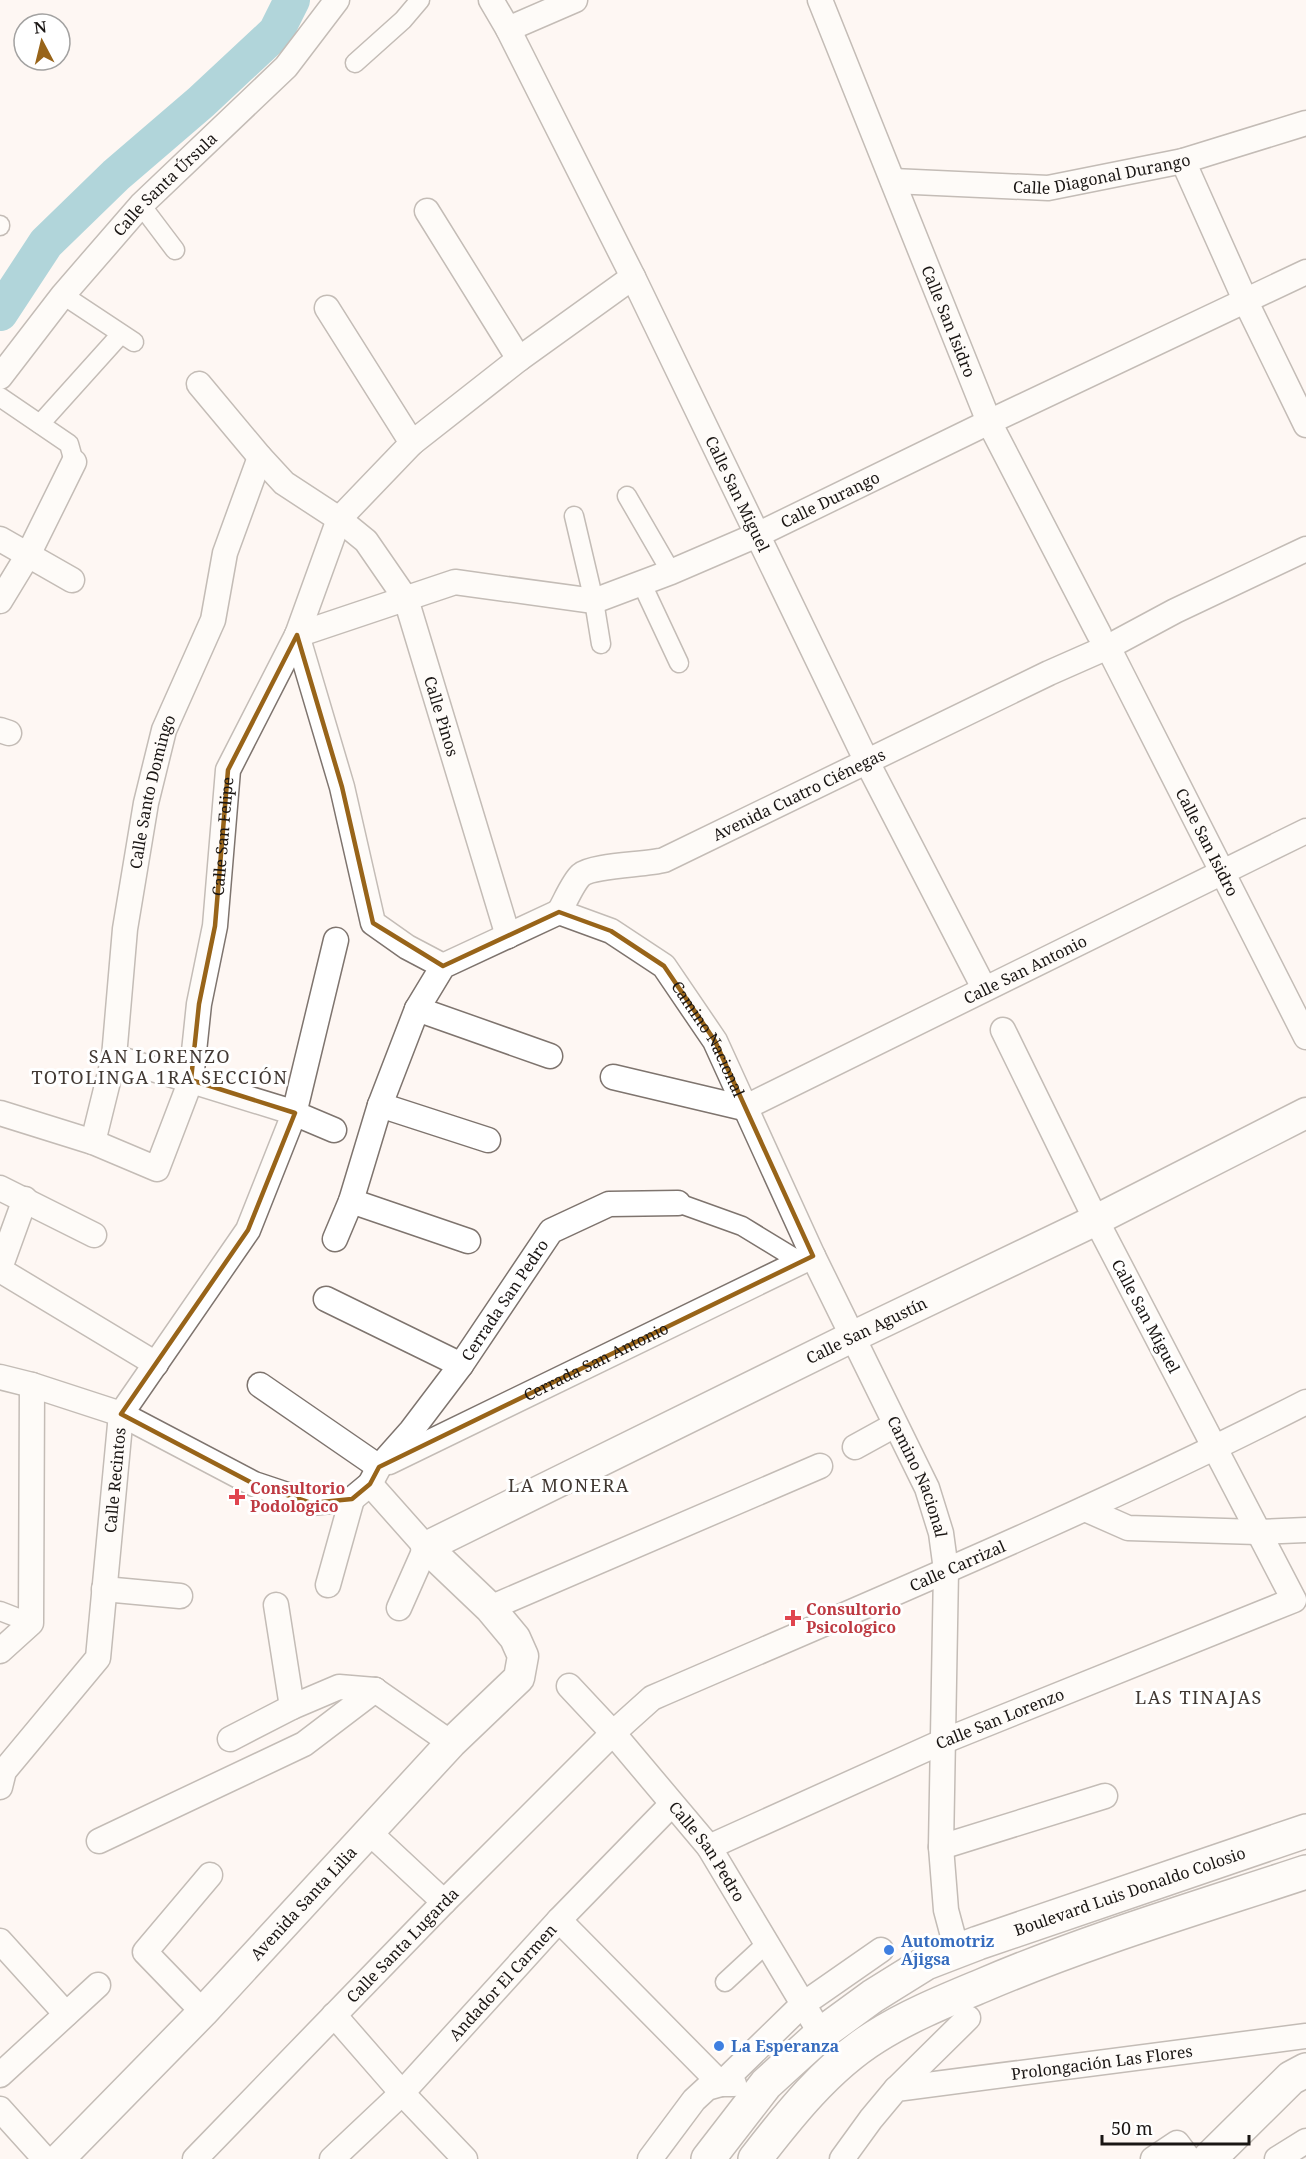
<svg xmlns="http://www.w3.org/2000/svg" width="1306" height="2159" font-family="'Noto Serif',serif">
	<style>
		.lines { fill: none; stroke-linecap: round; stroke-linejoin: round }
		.river { stroke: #55abbd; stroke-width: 36 }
		.pedestrian-casing { stroke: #7e746e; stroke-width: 21 }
		.minor-casing { stroke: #7e746e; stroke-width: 27 }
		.tertiary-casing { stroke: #7e746e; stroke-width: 33 }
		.secondary-casing { stroke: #7e746e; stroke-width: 36 }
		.trunk-casing { stroke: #7e746e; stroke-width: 36 }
		.pedestrian { stroke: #fff; stroke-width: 18 }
		.minor { stroke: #fff; stroke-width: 24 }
		.tertiary { stroke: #fff; stroke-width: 30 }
		.secondary { stroke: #fff; stroke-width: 33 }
		.trunk { stroke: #fff; stroke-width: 33 }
		.marked { fill: none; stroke: #986419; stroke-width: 4.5; stroke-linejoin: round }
		.health-dot { fill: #e0444e; stroke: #fff; stroke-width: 2 }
		.shop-dot { fill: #3f7fe0; stroke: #fff; stroke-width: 2 }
		.labels { text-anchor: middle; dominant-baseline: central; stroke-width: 6; stroke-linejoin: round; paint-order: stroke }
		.street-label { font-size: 16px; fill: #1a1614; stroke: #fff }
		.health-label { font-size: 16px; font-weight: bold; fill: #be3a42; stroke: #fff; text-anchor: start }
		.shop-label { font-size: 16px; font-weight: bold; fill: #366cbe; stroke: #fff; text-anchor: start }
		.neighbourhood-label { font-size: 18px; letter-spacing: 1.5px; fill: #423933; stroke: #fff }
	</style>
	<rect width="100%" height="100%" fill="#fef7f3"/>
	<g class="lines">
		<!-- river -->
		<path class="river" d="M0 313 46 243 116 175 201 102 276 32 292 0"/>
		<defs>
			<g id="pedestrian">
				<path d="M355 63 403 20 420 0"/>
				<path d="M141 205 175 250"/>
				<path d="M0 225V226"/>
				<path d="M63 295 134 342"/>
				<path d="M0 397 69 444 74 462"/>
				<path d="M40 424 121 334"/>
				<path d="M627 496 671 572"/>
				<path d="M574 516 594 601 601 644"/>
				<path d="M641 582 679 663"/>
				<path d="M678 1203 742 1226 801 1262"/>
				<path d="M0 1611 31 1623"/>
				<path d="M725 1982 766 1944"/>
			</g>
			<g id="minor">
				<path id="s1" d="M491 0 508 29 633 277 867 762 984 988"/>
				<path id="s2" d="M820 0 989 422 1099 634"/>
				<path d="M508 29 575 0"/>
				<path d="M1183 161 1246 302 1306 425"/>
				<path id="s3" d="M893 181 1048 188 1183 161 1306 123"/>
				<path d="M427 211 519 359"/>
				<path d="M327 308 412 443"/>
				<path id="s4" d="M0 377 63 295 141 205 286 67 337 0"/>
				<path id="s5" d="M199 384 260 457 284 483 339 519 366 541 406 599 508 936"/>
				<path d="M0 539 72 580"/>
				<path d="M0 601 28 555 74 462"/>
				<path id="s6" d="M297 635 455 582 594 601 671 572 757 535 989 422 1306 272"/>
				<path d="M297 635 342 787 373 923 407 947 443 966"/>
				<path id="s7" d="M1108 647 1306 1037"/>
				<path d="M0 730 9 733"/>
				<path id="s8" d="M559 912C565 902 573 882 581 875 593 865 645 865 664 860L1049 673 1108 647 1175 611 1306 549"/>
				<path d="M417 1009 550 1056"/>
				<path d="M114 1057 289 1111 334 1130"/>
				<path id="s9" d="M613 1077 744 1108 1306 831"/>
				<path d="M380 1105 488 1140"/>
				<path id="s10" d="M0 1113 93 1142 157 1169 191 1080 199 1004 215 926 228 770 297 635 339 519 412 443 519 359 633 277"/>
				<path id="s11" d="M93 1142 114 1057 125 929 146 803 164 730 213 620 225 553 260 457"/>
				<path d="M0 1188 94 1235"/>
				<path d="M351 1201 468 1241"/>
				<path id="s12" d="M335 1239 351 1201 380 1105 417 1009 443 966 559 912 611 931 664 966 715 1041 813 1256 927 1488 941 1533 946 1570 941 1847 946 1910 957 1951"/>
				<path d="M0 1268 25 1199"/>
				<path d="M0 1270 156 1364"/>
				<path d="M326 1299 461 1365"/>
				<path id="s13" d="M0 1377 32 1385 121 1414 254 1484 311 1503 352 1499 370 1484 379 1467 411 1431 461 1365 551 1231 609 1204 678 1203"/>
				<path d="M260 1385 379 1467"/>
				<path d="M855 1447 895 1425"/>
				<path id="s14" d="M389 1462 813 1256"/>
				<path d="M370 1484 426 1547 399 1608"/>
				<path d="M1085 1509 1128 1528 1257 1532 1306 1530"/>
				<path d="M328 1585 352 1499"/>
				<path d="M104 1589 180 1596"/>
				<path d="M276 1605 292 1707"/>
				<path d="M490 1608 820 1466"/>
				<path d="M0 1651 31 1623 32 1385"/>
				<path id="s15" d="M569 1686 613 1733 709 1847 821 2034"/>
				<path d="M375 1690 451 1743"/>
				<path d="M230 1739 292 1707 339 1687 375 1690"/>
				<path id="s16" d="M0 1787 4 1771 98 1658 121 1414 248 1230 294 1114 336 940"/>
				<path d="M370 1833 444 1902"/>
				<path d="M99 1841 304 1744 375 1690"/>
				<path id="s17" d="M709 1847 944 1741 1294 1600 1096 1220 1003 1030"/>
				<path d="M941 1847 1105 1796"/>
				<path d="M559 1920 721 2084H734"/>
				<path d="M0 1941 66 2014"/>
				<path d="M203 2012 145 1952 210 1875"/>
				<path d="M334 2015 402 2093 465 2159"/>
				<path d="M0 2075 98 1985"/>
				<path d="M896 2089 968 2018"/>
				<path d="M0 2109 45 2159"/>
				<path id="s18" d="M195 2159 444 1902 613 1733 652 1698C871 1603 1093 1511 1306 1402"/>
				<path id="s19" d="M332 2159 402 2093 559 1920 671 1805"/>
				<path d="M650 2159 694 2100 707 2088 721 2084 802 2005 881 1950"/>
				<path id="s20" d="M842 2159 871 2119 896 2089 1306 2036"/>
				<path d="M1153 2159 1177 2143 1189 2159"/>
				<path d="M1277 2159 1306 2141"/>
			</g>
			<g id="tertiary">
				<path id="s21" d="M59 2159 203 2012 451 1743 519 1678 523 1656 515 1638 490 1608 426 1547 854 1336 1096 1220 1306 1113"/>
			</g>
			<path id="secondary" d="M1209 2159 1291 2078 1306 2070"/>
			<g id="trunk">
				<path id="s22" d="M708 2159 766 2084 821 2034 873 1996 926 1963 978 1943 1306 1831"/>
				<path d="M755 2159C789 2115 827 2067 875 2037 908 2016 945 2001 981 1986 1086 1941 1197 1908 1306 1872"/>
			</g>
		</defs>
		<!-- pedestrian casing -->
		<use href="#pedestrian" class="pedestrian-casing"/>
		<!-- minor casing -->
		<use href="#minor" class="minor-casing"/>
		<!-- tertiary casing -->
		<use href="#tertiary" class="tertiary-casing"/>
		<!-- secondary casing -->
		<use href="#secondary" class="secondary-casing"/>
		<!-- trunk casing -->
		<use href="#trunk" class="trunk-casing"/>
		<!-- pedestrian -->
		<use href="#pedestrian" class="pedestrian"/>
		<!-- minor -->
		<use href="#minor" class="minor"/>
		<!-- tertiary -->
		<use href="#tertiary" class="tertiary"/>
		<!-- secondary -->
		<use href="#secondary" class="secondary"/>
		<!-- trunk -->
		<use href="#trunk" class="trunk"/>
	</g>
	<!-- marked area -->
	<path d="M0 0H1306V2159H0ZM297 635 342 787 373 923 443 966 559 912 611 931 664 966 715 1041 813 1256 379 1467 370 1484 352 1499 311 1503 254 1484 121 1414 248 1230 295 1113 191 1080 199 1004 215 926 228 770Z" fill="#fef7f3" fill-opacity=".55" fill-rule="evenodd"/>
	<path class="marked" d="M297 635 342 787 373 923 443 966 559 912 611 931 664 966 715 1041 813 1256 379 1467 370 1484 352 1499 311 1503 254 1484 121 1414 248 1230 295 1113 191 1080 199 1004 215 926 228 770Z"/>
	<!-- markers -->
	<g class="health-dot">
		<path d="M234 1488h6v6h6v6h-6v6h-6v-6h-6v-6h6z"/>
		<path d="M790 1609h6v6h6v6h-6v6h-6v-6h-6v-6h6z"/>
	</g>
	<g class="shop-dot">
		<circle cx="889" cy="1950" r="6"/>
		<circle cx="719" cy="2046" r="6"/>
	</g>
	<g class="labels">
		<!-- street labels -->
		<g class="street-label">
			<text stroke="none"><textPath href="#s3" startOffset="210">Calle Diagonal Durango</textPath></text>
			<text stroke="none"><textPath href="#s4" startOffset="254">Calle Santa Úrsula</textPath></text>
			<text stroke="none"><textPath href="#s2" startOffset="346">Calle San Isidro</textPath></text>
			<text stroke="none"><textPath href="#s1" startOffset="552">Calle San Miguel</textPath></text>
			<text stroke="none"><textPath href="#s6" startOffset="564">Calle Durango</textPath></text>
			<text stroke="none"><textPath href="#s5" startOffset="424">Calle Pinos</textPath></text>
			<text stroke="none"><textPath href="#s11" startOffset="356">Calle Santo Domingo</textPath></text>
			<text stroke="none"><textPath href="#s8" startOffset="278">Avenida Cuatro Ciénegas</textPath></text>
			<text stroke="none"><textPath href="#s10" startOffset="508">Calle San Felipe</textPath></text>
			<text stroke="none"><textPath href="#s7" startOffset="219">Calle San Isidro</textPath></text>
			<text stroke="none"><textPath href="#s9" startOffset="448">Calle San Antonio</textPath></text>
			<text stroke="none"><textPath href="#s12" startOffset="627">Camino Nacional</textPath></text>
			<text stroke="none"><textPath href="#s13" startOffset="630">Cerrada San Pedro</textPath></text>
			<text transform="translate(1146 1316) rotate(62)">Calle San Miguel</text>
			<text stroke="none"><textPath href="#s21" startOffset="1326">Calle San Agustín</textPath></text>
			<text stroke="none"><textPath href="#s14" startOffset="230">Cerrada San Antonio</textPath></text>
			<text stroke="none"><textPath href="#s12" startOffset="1113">Camino Nacional</textPath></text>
			<text stroke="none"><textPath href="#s16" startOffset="342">Calle Recintos</textPath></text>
			<text stroke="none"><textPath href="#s18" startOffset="982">Calle Carrizal</textPath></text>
			<text stroke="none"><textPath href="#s17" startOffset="318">Calle San Lorenzo</textPath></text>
			<text stroke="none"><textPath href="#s15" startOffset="216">Calle San Pedro</textPath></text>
			<text stroke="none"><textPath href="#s22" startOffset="512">Boulevard Luis Donaldo Colosio</textPath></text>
			<text stroke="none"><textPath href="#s21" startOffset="354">Avenida Santa Lilia</textPath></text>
			<text stroke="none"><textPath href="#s18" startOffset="298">Calle Santa Lugarda</textPath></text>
			<text stroke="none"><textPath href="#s19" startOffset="246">Andador El Carmen</textPath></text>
			<text stroke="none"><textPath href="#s20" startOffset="296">Prolongación Las Flores</textPath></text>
		</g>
		<!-- health labels -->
		<g class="health-label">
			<text x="250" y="1488">Consultorio<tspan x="250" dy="18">Podologico</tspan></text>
			<text x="806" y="1609">Consultorio<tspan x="806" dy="18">Psicologico</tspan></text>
		</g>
		<!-- shop labels -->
		<g class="shop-label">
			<text x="901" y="1941">Automotriz<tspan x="901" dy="18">Ajigsa</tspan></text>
			<text x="731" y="2046">La Esperanza</text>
		</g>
		<!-- neighbourhood labels -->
		<g class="neighbourhood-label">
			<text x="160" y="1056">SAN LORENZO<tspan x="160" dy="21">TOTOLINGA 1RA SECCIÓN</tspan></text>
			<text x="569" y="1485">LA MONERA</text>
			<text x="1199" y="1697">LAS TINAJAS</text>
		</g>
	</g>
	<!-- north arrow -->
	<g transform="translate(42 42) rotate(353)"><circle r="28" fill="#ffffff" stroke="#a3a2a1" stroke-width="1.5"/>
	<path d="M0-4.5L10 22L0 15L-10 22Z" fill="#986419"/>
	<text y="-9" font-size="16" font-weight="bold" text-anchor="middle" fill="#1a1614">N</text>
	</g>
	<!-- scale -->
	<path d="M1102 2135v9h147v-9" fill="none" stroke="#1a1614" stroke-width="3"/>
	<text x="1111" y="2135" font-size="18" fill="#1a1614" stroke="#ffffff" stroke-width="4.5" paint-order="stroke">50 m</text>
</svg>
